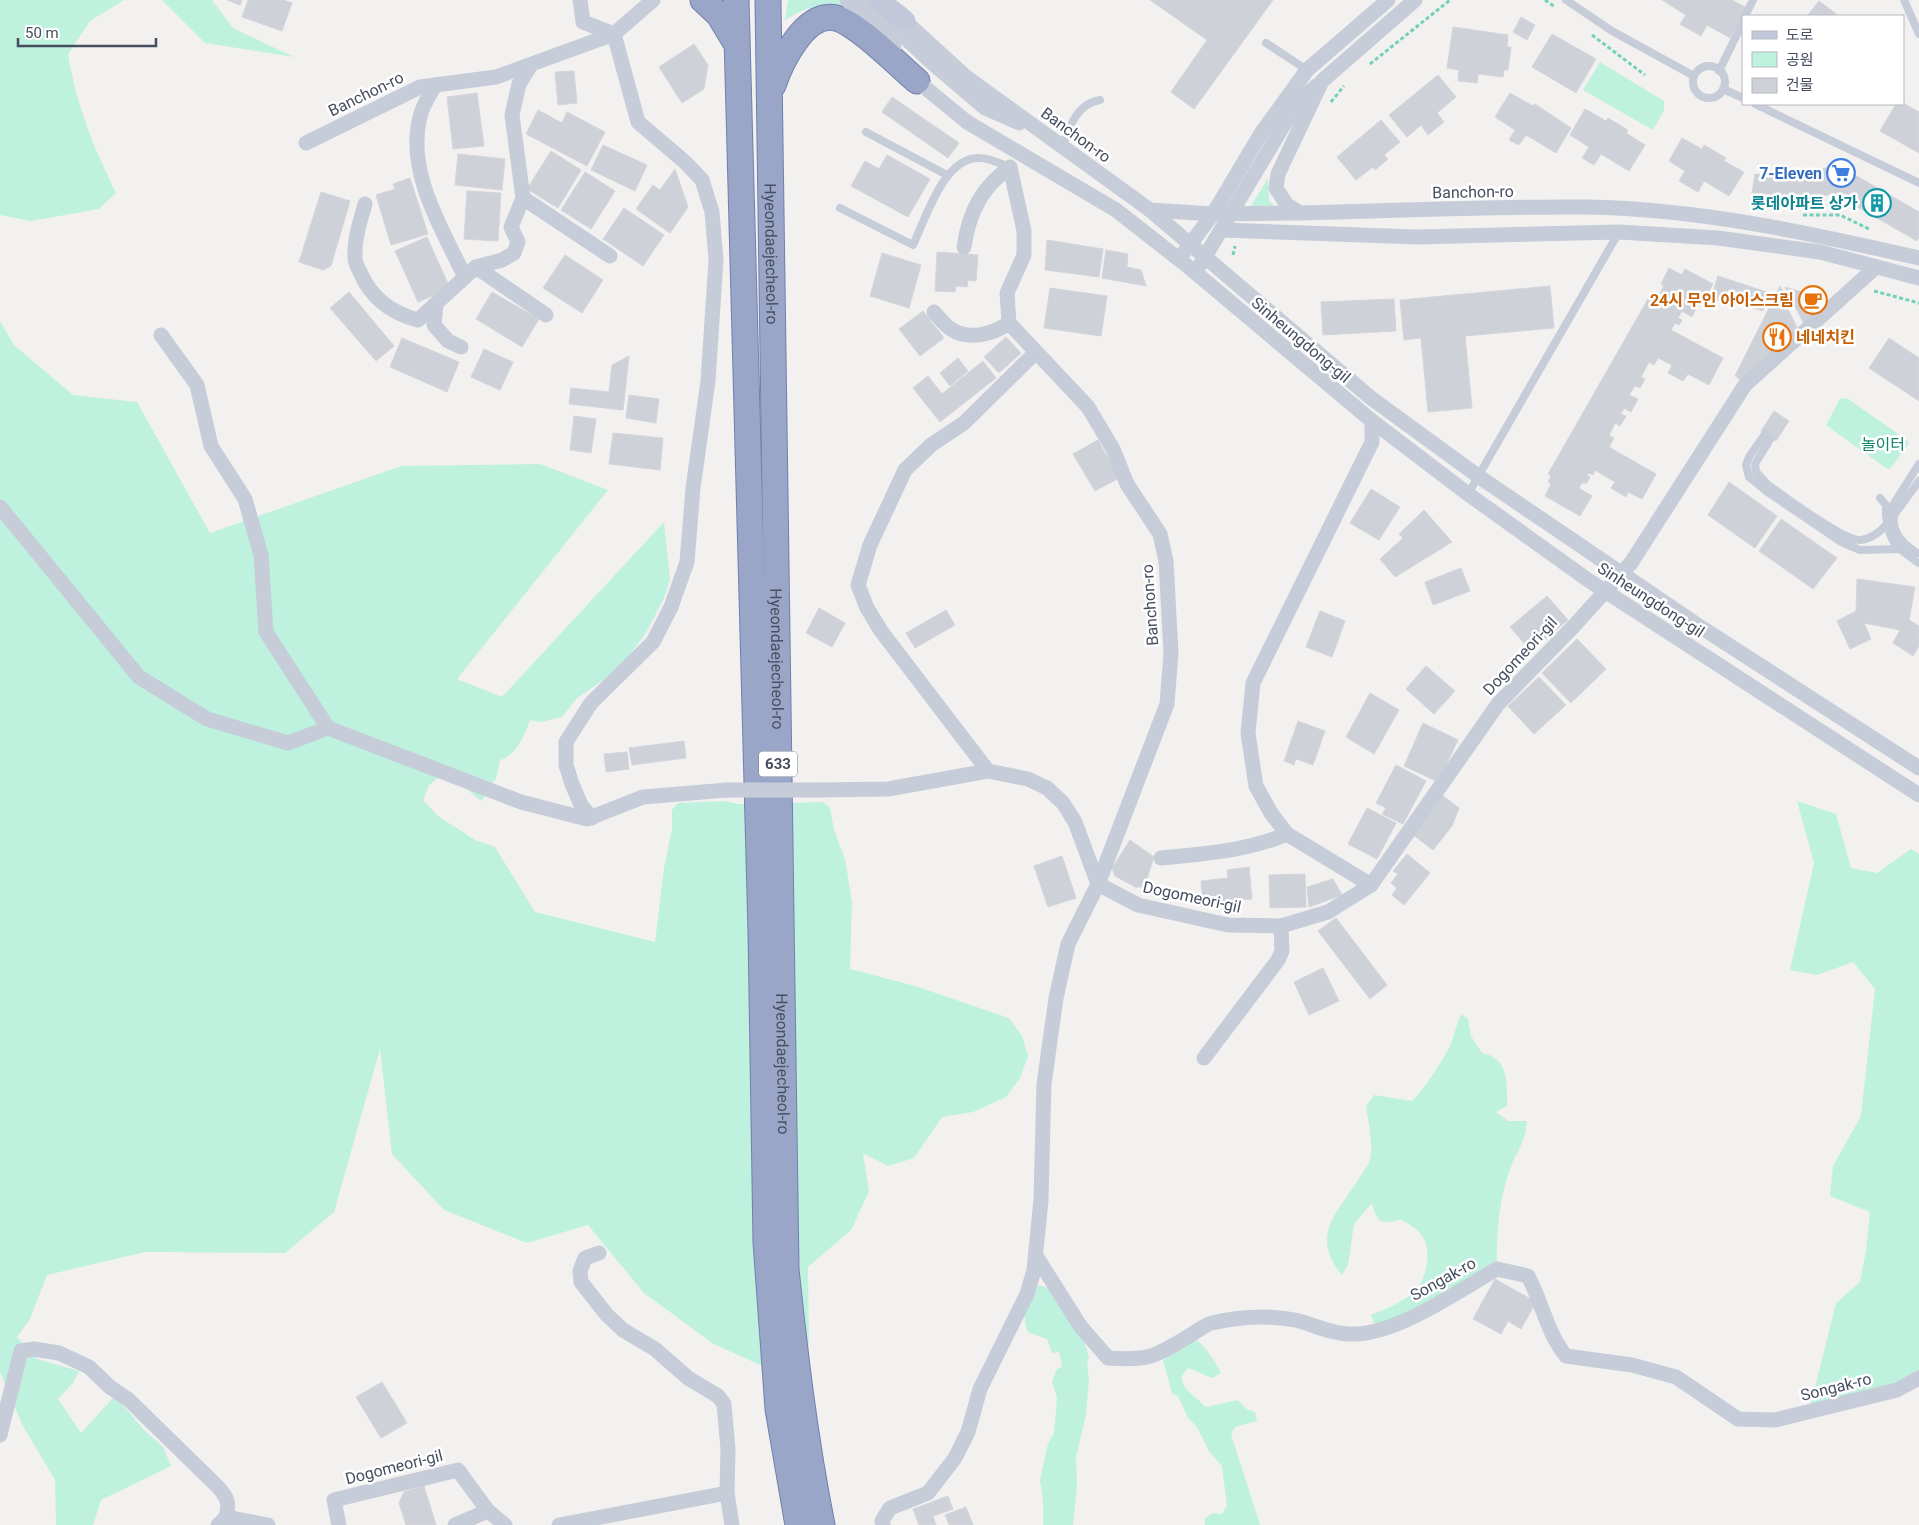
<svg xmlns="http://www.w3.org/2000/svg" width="1919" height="1525" font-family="Roboto,'Noto Sans KR',sans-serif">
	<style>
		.green { fill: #bef1de }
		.building { fill: #cfd1d8; stroke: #d4d5dc }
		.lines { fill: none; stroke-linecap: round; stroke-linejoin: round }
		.trunk-casing { stroke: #7180ad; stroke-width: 27 }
		.path { stroke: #74d1b9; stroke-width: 3; stroke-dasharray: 4 2.5; stroke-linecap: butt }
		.service { stroke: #c6ccd8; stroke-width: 8 }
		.minor { stroke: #c6ccd8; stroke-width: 15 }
		.secondary { stroke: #c2c8da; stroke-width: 21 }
		.trunk { stroke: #9aa6c8; stroke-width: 25 }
		.minor-bridge { stroke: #c6ccd8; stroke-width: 15 }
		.labels { text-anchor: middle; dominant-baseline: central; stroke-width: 5; stroke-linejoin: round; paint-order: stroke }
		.shield { fill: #fff; stroke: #7e838f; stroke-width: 1 }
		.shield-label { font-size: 15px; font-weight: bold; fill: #474e5f }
		.street-label { font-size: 16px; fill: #474e5f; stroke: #fff }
		.shop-label { font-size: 16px; font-weight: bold; fill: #366cbe; stroke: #fff; text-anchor: end }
		.culture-label { font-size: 16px; font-weight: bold; fill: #0d838f; stroke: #fff; text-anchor: end }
		.food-label { font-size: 16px; font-weight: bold; fill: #c56008; stroke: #fff; text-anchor: end }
		.park-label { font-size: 16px; fill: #138566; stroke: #fff }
	</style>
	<rect width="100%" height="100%" fill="#f3f1f0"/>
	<!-- green -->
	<g class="green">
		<path d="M0 0H124L90 21 68 54C76 104 94 148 116 193L99 209 31 221 0 215Z"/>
		<path d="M162 0H212L233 28 294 57 205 43Z"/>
		<path d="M788 0H839L860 18C826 4 818 0 785 20Z"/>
		<path d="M1600 62 1664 101V110L1653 130 1583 90Z"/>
		<path d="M1268 178 1269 200 1276 208 1248 211Z"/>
		<path d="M0 321 14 345 73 395 137 402 210 533 401 466 540 464 608 490 457 679 502 697 664 522 670 580 664 598 646 633 618 670 577 698 562 717 541 722 530 720C524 736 518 754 500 760L496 779 488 787 482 801C474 797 467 788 463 786 455 782 447 781 439 777L429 785 423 800 438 816 475 840 495 847 535 912 655 942 664 868 672 829V810L678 803 724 801 739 804 823 802 830 808 834 830 845 859 852 902 850 969 915 986 1009 1018 1022 1036 1028 1056 1020 1078 1006 1097 973 1112 942 1117 914 1158 888 1166 863 1153 869 1191 851 1230 808 1267 809 1345 778 1373 712 1343 644 1293 588 1225 527 1243 444 1210 392 1154 380 1049 334 1212 285 1253 145 1252 47 1275 30 1319 17 1337 37 1359 79 1371 73 1383 58 1399 81 1433 115 1396 144 1430 163 1447 171 1466 101 1500 93 1525H56L55 1480 23 1426 0 1372Z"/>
		<path d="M1847 398 1908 441V445L1890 469 1886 468 1826 425 1840 399Z"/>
		<path d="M1797 801 1836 814 1851 868 1877 873 1911 849 1919 854V1378L1809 1412 1836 1303 1860 1282 1866 1251 1870 1212 1830 1196 1833 1166 1861 1116 1875 989 1853 962 1817 975 1790 970 1814 863Z"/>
		<path d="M1461 1014 1468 1019 1471 1036 1482 1053C1509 1058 1507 1083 1507 1106L1496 1112 1508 1121H1527C1525 1143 1520 1146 1512 1164 1499 1195 1496 1236 1497 1269L1399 1323H1374L1371 1315C1386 1309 1401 1303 1413 1293 1426 1281 1432 1255 1424 1239 1419 1229 1409 1224 1400 1219L1392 1222 1380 1221 1374 1212 1372 1203 1354 1224 1348 1265 1342 1275C1308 1235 1340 1210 1360 1177 1363 1172 1368 1166 1370 1160 1374 1143 1368 1123 1366 1106L1374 1095 1412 1101C1424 1090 1441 1063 1449 1048 1454 1038 1456 1025 1461 1014Z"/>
		<path d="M1039 1285 1054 1290 1082 1335 1089 1357 1087 1363 1089 1379 1086 1415 1076 1457 1077 1485 1073 1525H1043V1501L1040 1480 1048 1444 1054 1433 1057 1398 1052 1381 1057 1369 1062 1367 1059 1352 1052 1353 1047 1339 1028 1332C1021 1317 1026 1296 1039 1285Z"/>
		<path d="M1195 1339C1203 1343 1218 1365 1221 1373L1212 1378 1188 1368 1181 1377 1186 1389 1206 1407 1238 1400 1246 1409 1255 1412 1257 1421 1235 1427 1231 1434 1260 1525H1205V1518L1213 1513 1222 1514 1227 1506 1222 1466 1209 1451 1197 1427 1188 1418 1178 1396 1172 1393 1163 1360Z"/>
	</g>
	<!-- building -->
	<g class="building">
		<path d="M227 0H242L240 5Z"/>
		<path d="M248 0H283L292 3 282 31 242 17Z"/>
		<path d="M1150 0H1273L1194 109 1171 92 1207 40Z"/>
		<path d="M1662 0H1732L1747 8 1730 38 1707 25 1701 36 1680 24 1686 15Z"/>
		<path d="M1819 1 1839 16H1807Z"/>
		<path d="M1521 17 1535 25 1527 40 1513 32Z"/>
		<path d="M1453 27 1508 35 1507 47H1511L1508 70H1504L1503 77 1478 74 1477 83 1458 81 1459 70 1447 68Z"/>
		<path d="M1552 34 1596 59 1576 93 1532 67Z"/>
		<path d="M694 44 708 65 704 89 682 103 659 67Z"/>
		<path d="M574 71 577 103 558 105 555 72Z"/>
		<path d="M1438 75 1456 97 1437 113 1444 122 1428 135 1421 125 1407 137 1389 115Z"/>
		<path d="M477 93 484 146 453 149 447 97Z"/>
		<path d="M1510 93 1533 106 1535 104 1571 128 1556 153 1526 135 1519 145 1509 140 1515 130 1495 117Z"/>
		<path d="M892 97 959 143 948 158 882 112Z"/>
		<path d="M1903 103 1919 112V153L1880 131 1896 104Z"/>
		<path d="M1585 109 1606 121 1608 118 1628 130 1626 133 1645 145 1629 171 1601 154 1594 165 1582 158 1589 147 1570 135Z"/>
		<path d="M538 110 562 123 567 112 605 132 587 166 526 134Z"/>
		<path d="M1381 120 1400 142 1384 155 1388 159 1375 170 1373 167 1356 180 1337 157Z"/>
		<path d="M1682 138 1702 149 1704 145 1726 158 1724 161 1744 172 1729 196 1704 181 1698 192 1679 181 1685 171 1669 161Z"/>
		<path d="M603 145 647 165 635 191 591 170Z"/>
		<path d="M551 151 581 170 558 208 527 189Z"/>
		<path d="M458 154 505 159 502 190 455 185Z"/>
		<path d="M887 155 930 179 908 217 851 186 865 161 879 169Z"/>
		<path d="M1836 164 1919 212V237L1917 241 1833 193 1799 205 1751 200 1755 174 1796 179Z"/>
		<path d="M675 169 688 207 670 233 636 209 653 185 660 190Z"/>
		<path d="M585 172 615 191 591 229 561 210Z"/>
		<path d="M410 178 428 234 391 245 376 195 395 189 393 184Z"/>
		<path d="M467 191 501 193 498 241 464 239Z"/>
		<path d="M321 192 350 201 331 266 323 270 299 262Z"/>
		<path d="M624 208 664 235 643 266 603 239Z"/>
		<path d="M427 237 450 288 418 302 395 251Z"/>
		<path d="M1047 240 1103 249 1099 277 1045 270Z"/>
		<path d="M1106 250 1128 254 1127 267 1141 270 1146 286 1102 278Z"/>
		<path d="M937 252 978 255 976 281 968 280 967 287 956 286 955 292 935 291Z"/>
		<path d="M882 253 921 265 909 308 870 296Z"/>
		<path d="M565 255 603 280 582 313 543 288Z"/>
		<path d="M1669 268 1682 275 1685 269 1713 284 1702 305 1699 303 1692 317 1682 311 1678 318 1682 320 1679 325 1675 323 1671 330 1723 358 1709 385 1688 374 1683 381 1668 373 1672 365 1658 358 1654 365 1649 362 1641 377 1645 379 1640 388 1635 386 1629 395 1638 399 1631 412 1624 408 1621 414 1626 416 1620 426 1615 423 1609 435 1614 438 1609 447 1656 474 1642 499 1628 492 1626 497 1611 488 1615 482 1595 470 1593 475 1588 473 1587 475 1590 477 1587 483H1582L1579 488 1592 496 1580 516 1545 496 1551 484 1548 482 1551 476 1548 474 1652 292 1663 298 1664 295 1660 293 1664 286 1661 284Z"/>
		<path d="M1718 276 1767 292 1763 311 1736 302 1735 305 1711 298Z"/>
		<path d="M1550 286 1554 328 1465 336 1472 408 1428 412 1421 338 1404 340 1400 300Z"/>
		<path d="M1780 286 1792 306 1788 309 1798 330 1741 380 1735 376Z"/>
		<path d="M1785 287 1823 298 1825 308 1804 324Z"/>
		<path d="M1050 288 1107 296 1101 336 1044 328Z"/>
		<path d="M349 292 394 346 376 361 330 308Z"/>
		<path d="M492 292 539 319 522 347 476 319Z"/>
		<path d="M1394 299 1396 331 1323 335 1321 302Z"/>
		<path d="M923 311 944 338 920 356 899 329Z"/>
		<path d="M1006 337 1021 353 999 373 984 357Z"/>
		<path d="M402 338 459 362 447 392 390 367Z"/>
		<path d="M1889 338 1919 358V401L1869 368Z"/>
		<path d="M484 349 513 362 500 390 471 377Z"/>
		<path d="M629 356 623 410 569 404 571 388 609 392 612 365Z"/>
		<path d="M958 358 968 371 950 386 940 373Z"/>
		<path d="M983 361 996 378 940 422 913 388 928 376 942 394Z"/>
		<path d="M629 395 659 399 656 423 626 418Z"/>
		<path d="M1774 411 1789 421 1776 441 1761 431Z"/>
		<path d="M574 416 596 419 591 453 570 450Z"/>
		<path d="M613 433 663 438 660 470 609 464Z"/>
		<path d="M1098 440 1119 478 1095 491 1073 454Z"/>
		<path d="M1729 482 1777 516 1755 548 1708 515Z"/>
		<path d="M1371 489 1400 507 1379 540 1350 523Z"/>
		<path d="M1424 510 1452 542 1395 577 1380 559 1403 538 1399 534Z"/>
		<path d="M1781 519 1837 558 1813 589 1759 551Z"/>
		<path d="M1461 568 1470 591 1433 605 1425 582Z"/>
		<path d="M1857 579 1915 587 1909 620 1919 626V646L1913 656 1893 643 1900 630 1864 623 1871 639 1850 649 1837 621 1856 611Z"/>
		<path d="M1547 596 1568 620 1531 651 1510 627Z"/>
		<path d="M819 608 845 623 832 647 806 633Z"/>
		<path d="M946 610 955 625 915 648 906 633Z"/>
		<path d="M1320 611 1345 621 1332 657 1306 647Z"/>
		<path d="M1577 639 1606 669 1571 703 1542 673Z"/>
		<path d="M1426 666 1455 691 1434 714 1406 689Z"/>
		<path d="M1539 677 1566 705 1534 734 1508 706Z"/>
		<path d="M1370 693 1399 710 1374 754 1346 737Z"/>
		<path d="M1298 721 1325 731 1313 765 1296 759 1294 765 1284 761Z"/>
		<path d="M1423 723 1458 740 1438 782 1404 766Z"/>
		<path d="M684 741 686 758 632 765 629 748Z"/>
		<path d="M627 752 629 769 606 772 604 754Z"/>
		<path d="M1396 765 1426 781 1403 824 1382 814 1386 808 1376 803Z"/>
		<path d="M1442 795 1459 808 1452 826 1433 850 1412 834Z"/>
		<path d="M1367 808 1396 823 1377 859 1348 844Z"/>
		<path d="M1130 840 1154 857 1144 887H1135L1115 876 1112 868Z"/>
		<path d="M1407 854 1430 873 1404 905 1392 895 1397 888 1391 883 1398 874 1393 871Z"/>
		<path d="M1062 856 1076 898 1048 907 1034 866Z"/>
		<path d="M1249 867 1252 899 1203 903 1201 881 1228 878 1227 870Z"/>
		<path d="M1305 874 1306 907 1270 908 1269 875Z"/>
		<path d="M1333 879 1342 895 1309 907 1307 887Z"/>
		<path d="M1336 918 1387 985 1370 999 1318 931Z"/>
		<path d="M1323 968 1339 1001 1309 1015 1294 982Z"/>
		<path d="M1495 1279 1536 1302 1521 1329 1508 1321 1501 1334 1473 1319Z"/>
		<path d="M382 1382 407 1423 381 1438 356 1397Z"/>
		<path d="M424 1486 436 1525H406L399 1503 404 1492Z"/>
		<path d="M948 1496 953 1509 933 1516 936 1525H919L913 1509Z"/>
		<path d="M966 1507 973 1525H949L945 1515Z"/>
	</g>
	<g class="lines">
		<defs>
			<g id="trunk">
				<path d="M703 0 719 15 736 43"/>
				<path d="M736 0 761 932 766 1242 778 1409 798 1525"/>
				<path id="s1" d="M768 0 786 1269C795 1355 805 1440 822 1525"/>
				<path d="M773 85C781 62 805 11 836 18 858 24 898 65 917 81"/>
			</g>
		</defs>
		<!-- trunk casing -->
		<use href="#trunk" class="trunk-casing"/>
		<!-- path -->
		<g class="path">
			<path d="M1545 0 1555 7"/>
			<path d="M1592 35 1645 75"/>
			<path d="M1370 64 1450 0"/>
			<path d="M1331 102 1344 86"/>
			<path d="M1803 215H1840L1869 229"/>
			<path d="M1233 255 1235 246"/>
			<path d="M1874 291 1919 303"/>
		</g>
		<!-- service -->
		<g class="service">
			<path d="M1566 0 1612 31 1694 76"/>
			<path d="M1904 0 1919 34"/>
			<path d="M1745 16 1753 0"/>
			<path d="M1266 43 1307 70"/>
			<circle cx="1709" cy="82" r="16"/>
			<path d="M1719 71 1743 22"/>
			<path d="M1723 89 1743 98"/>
			<path d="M1755 104 1919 183"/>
			<path d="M866 132 947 175"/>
			<path d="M1063 146C1070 125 1077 104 1100 100"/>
			<path d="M840 208 913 245C926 218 944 156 980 158 989 158 1001 164 1010 167"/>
			<path d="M1765 434 1749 457 1746 465 1749 477 1766 491 1841 542 1860 550 1898 549 1918 553"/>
			<path d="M1771 438 1755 464 1756 472 1767 484C1783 495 1844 542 1861 540 1875 538 1887 526 1894 515"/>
			<path d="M1919 464 1886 516C1890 545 1896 547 1919 563"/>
			<path d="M1468 494 1619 232"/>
			<path d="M1880 498 1886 505V514"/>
			<path d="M1913 550C1901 542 1892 530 1894 515L1919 481"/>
		</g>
		<!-- minor -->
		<g class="minor">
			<path d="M580 0 583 22 614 34 638 122 686 163 702 180 712 212 716 260 708 381 693 488 687 562 671 607 653 642 591 703 566 742V765L572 784 581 805 592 818"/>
			<path d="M847 0 894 47"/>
			<path d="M865 0 930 61 985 108 1019 123"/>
			<path d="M1415 0 1322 81 1278 174 1276 188 1287 205 1300 213C1395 211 1491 206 1587 207 1700 209 1810 233 1919 258"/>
			<path d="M901 13 905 21 965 76 1150 210 1213 214 1300 213"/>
			<path d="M913 74 917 81 967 122 1116 210 1185 264 1372 421 1468 494 1588 580 1919 795"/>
			<path d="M435 85C430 95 422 106 420 117 406 172 442 229 465 277"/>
			<path d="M306 143 420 87 496 77 614 34 653 0"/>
			<path d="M523 198 610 256"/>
			<path d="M365 204C360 222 354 239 355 258 355 263 358 268 360 272 371 298 391 313 418 320L476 267 502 260 514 253 518 242 511 227 523 198 512 115 519 84 531 65"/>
			<path d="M1150 210 1371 398 1478 476 1696 624 1919 768"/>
			<path d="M1222 230 1417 237 1619 232 1718 238 1820 252 1919 278"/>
			<path d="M1185 251 1213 214 1260 135 1307 70 1388 0"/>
			<path d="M1200 265 1297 103 1316 86"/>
			<path d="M476 267 546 315"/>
			<path d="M436 305 434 325 448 341 461 347"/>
			<path d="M934 312C939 317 944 325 951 329 969 341 993 334 1009 323"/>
			<path d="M161 335 197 385 211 446 245 499 261 555 266 632 328 728"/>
			<path d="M0 507 139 677 207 719 288 743 328 728 521 802 587 819 643 797 727 790"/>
			<path d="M1631 563 1745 385 1876 267"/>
			<path d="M988 771 881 631 867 608 858 585 870 545 905 470 931 445 964 423 1035 353"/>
			<path d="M817 790 888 789 988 771 1028 779 1047 788 1063 803 1075 822 1098 884 1138 905 1228 925 1281 926 1328 912 1371 885 1498 704 1572 628"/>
			<path d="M1161 858C1204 854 1247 851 1287 834"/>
			<path d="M1371 885 1287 834 1271 813 1256 786 1248 733 1253 683 1372 442V421"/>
			<path d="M1204 1058 1278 960 1282 951 1281 926"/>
			<path d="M599 1253 585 1258 580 1271 581 1282 607 1315 623 1330 655 1349 688 1378 718 1396 724 1404 728 1449 727 1493"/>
			<path d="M1036 1256 1081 1327 1108 1358C1149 1361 1154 1357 1189 1336 1196 1332 1204 1325 1212 1323 1238 1317 1268 1315 1295 1320 1313 1324 1331 1334 1350 1334 1395 1336 1458 1291 1497 1269L1528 1276C1542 1302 1547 1333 1566 1356L1632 1365 1676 1377 1738 1419 1775 1420 1897 1390 1919 1378"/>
			<path d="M0 1435 21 1351 34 1349 59 1353 89 1367 110 1387 129 1400 218 1487C227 1497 230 1503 226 1517"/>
			<path d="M218 1525 226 1517 268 1525"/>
			<path d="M339 1525 334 1500 458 1470 488 1511 505 1525"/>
			<path d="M455 1525 488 1511"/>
			<path d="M559 1525 727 1493 732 1525"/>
			<path d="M883 1525 882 1521 890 1508 928 1493 955 1458 968 1432 980 1389 1027 1294 1034 1270 1041 1200 1044 1084 1056 998 1068 944 1098 884 1167 704 1171 653 1166 561 1160 534 1127 484 1113 449 1088 407 1009 323 1007 293 1024 255V231L1010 167C982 187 969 212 964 247"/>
		</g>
		<!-- secondary -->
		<path class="secondary" d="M879 0 905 21"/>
		<!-- trunk -->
		<use href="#trunk" class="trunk"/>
		<!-- minor-bridge -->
		<g class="minor-bridge">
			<path d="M1572 628 1631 563"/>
			<path d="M727 790H817"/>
		</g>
	</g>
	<!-- icons -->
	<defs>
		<symbol id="supermarket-ring" viewBox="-11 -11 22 22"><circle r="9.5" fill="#fff" stroke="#3f7fe0" stroke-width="1.5"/><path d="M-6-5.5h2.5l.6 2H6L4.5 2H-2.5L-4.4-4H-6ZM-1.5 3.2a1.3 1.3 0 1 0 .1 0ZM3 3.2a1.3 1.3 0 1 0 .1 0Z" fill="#3f7fe0"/></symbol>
		<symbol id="building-ring" viewBox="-11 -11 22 22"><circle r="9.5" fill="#fff" stroke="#0f9aa8" stroke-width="1.5"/><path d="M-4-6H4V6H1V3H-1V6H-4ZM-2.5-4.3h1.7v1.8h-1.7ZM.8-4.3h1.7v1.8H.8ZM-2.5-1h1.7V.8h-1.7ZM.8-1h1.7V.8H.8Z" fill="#0f9aa8"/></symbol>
		<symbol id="cafe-ring" viewBox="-11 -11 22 22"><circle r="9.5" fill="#fff" stroke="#e8710a" stroke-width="1.5"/><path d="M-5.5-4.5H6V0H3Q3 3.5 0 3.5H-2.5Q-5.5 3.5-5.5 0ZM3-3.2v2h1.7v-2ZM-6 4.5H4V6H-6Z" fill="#e8710a"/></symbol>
		<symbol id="restaurant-ring" viewBox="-11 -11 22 22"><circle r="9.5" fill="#fff" stroke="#e8710a" stroke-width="1.5"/><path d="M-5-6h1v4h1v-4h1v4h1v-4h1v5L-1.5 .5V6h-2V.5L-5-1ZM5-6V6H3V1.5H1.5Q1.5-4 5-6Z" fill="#e8710a"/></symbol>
	</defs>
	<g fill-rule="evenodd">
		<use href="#supermarket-ring" x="1825" y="157" width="32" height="32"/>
		<use href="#building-ring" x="1861" y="187" width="32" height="32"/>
		<use href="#cafe-ring" x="1797" y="284" width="32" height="32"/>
		<use href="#restaurant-ring" x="1761" y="321" width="32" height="32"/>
	</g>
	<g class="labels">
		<!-- shield labels -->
		<rect class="shield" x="759" y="751.5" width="38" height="25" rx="4"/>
		<g class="shield-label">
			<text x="778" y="764">633</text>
		</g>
		<!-- street labels -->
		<g class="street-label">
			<text transform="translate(366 94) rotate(-26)">Banchon-ro</text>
			<text transform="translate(1076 135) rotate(36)">Banchon-ro</text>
			<text transform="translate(1473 192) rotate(-1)">Banchon-ro</text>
			<text stroke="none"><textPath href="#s1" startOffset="254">Hyeondaejecheol-ro</textPath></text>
			<text transform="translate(1301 340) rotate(40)">Sinheungdong-gil</text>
			<text transform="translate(1651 600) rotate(33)">Sinheungdong-gil</text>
			<text transform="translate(1150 605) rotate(-94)">Banchon-ro</text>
			<text transform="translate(1520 656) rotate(-47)">Dogomeori-gil</text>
			<text stroke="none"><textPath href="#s1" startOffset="659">Hyeondaejecheol-ro</textPath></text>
			<text transform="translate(1192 897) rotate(12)">Dogomeori-gil</text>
			<text stroke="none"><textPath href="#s1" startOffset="1064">Hyeondaejecheol-ro</textPath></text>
			<text transform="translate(1443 1279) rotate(-29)">Songak-ro</text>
			<text transform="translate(1836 1387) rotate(-14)">Songak-ro</text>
			<text transform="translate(394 1467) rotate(-14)">Dogomeori-gil</text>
		</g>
		<!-- shop labels -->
		<g class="shop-label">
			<text x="1822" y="173">7-Eleven</text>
		</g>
		<!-- culture labels -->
		<g class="culture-label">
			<text x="1858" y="203">롯데아파트 상가</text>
		</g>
		<!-- food labels -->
		<g class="food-label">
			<text x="1794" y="300">24시 무인 아이스크림</text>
			<text x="1796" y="337" text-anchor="start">네네치킨</text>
		</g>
		<!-- park labels -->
		<g class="park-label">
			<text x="1883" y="444">놀이터</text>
		</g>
	</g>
	<!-- legend -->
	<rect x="1742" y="15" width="162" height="90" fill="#ffffff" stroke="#b5b8bf"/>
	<rect x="1752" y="31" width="25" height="8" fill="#c2c8da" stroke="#b5b8bf"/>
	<text x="1786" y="40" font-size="15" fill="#474e5f">도로</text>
	<rect x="1752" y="52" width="25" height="15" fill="#bef1de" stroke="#b5b8bf"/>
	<text x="1786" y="65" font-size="15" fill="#474e5f">공원</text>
	<rect x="1752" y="78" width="25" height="15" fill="#cfd1d8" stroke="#b5b8bf"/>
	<text x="1786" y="90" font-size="15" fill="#474e5f">건물</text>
	<!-- scale -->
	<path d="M18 38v8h138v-8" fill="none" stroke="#474e5f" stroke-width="2.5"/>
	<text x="25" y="38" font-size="15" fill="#474e5f" stroke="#ffffff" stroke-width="4" paint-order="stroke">50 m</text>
</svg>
